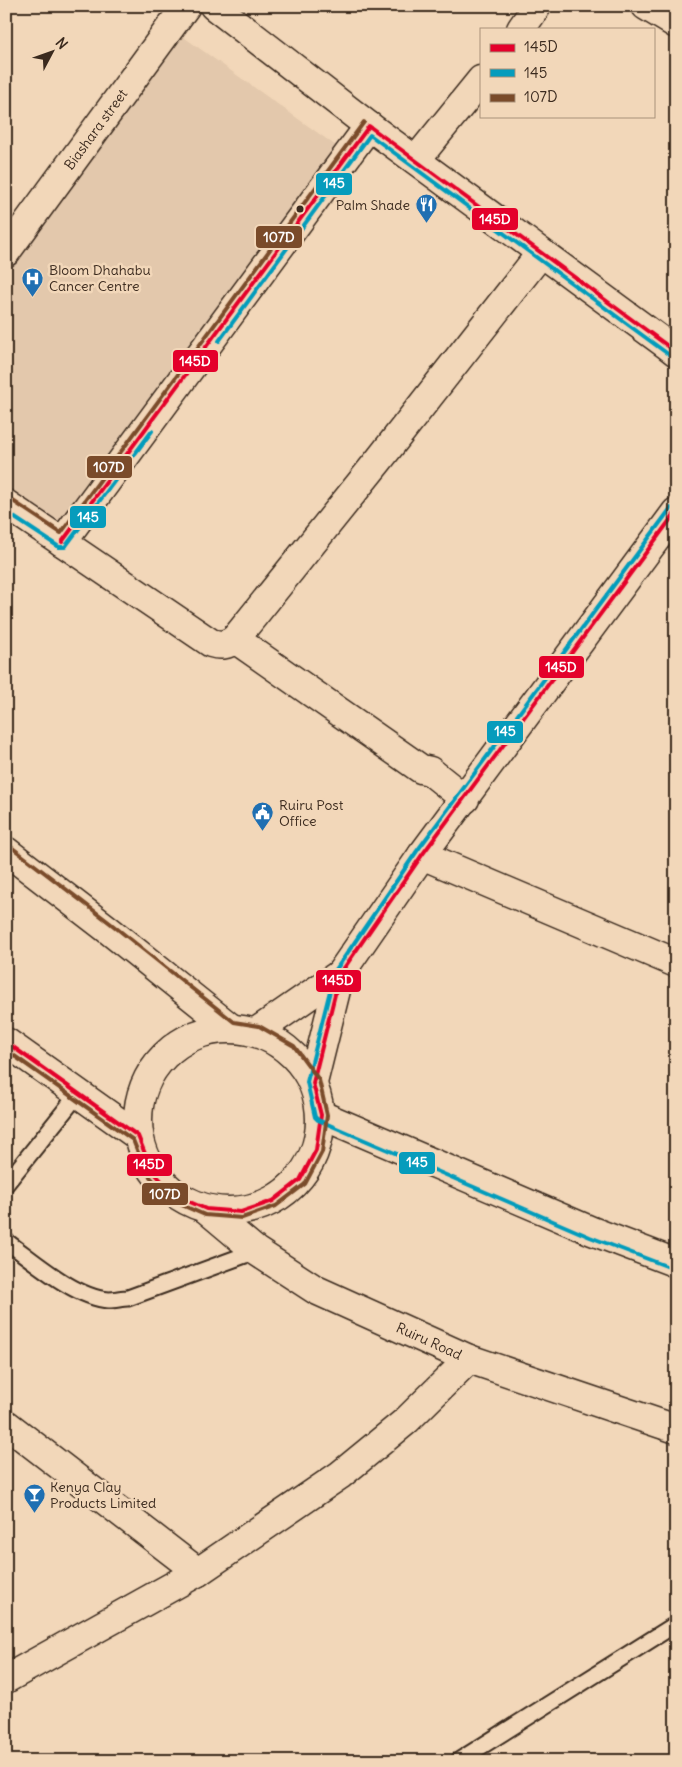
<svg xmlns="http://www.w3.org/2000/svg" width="682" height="1767" font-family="Delius,sans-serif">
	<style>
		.built { fill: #e3c8ac }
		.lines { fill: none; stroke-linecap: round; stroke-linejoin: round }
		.service-casing { stroke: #3b2a1e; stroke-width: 19 }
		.minor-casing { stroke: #3b2a1e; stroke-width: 31 }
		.secondary-casing { stroke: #3b2a1e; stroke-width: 31 }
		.primary-casing { stroke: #3b2a1e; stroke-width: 31 }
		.service { stroke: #f2d7b9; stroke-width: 15 }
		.minor { stroke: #f2d7b9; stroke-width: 28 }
		.secondary { stroke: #f2d7b9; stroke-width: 28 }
		.primary { stroke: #f2d7b9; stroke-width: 28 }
		.bus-1-casing { stroke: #f2d7b9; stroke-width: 8 }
		.bus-2-casing { stroke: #f2d7b9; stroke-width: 8 }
		.bus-3-casing { stroke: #f2d7b9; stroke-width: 8 }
		.bus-1 { stroke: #e4002b; stroke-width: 4 }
		.bus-2 { stroke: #069cbc; stroke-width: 4 }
		.bus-3 { stroke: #7a4b2a; stroke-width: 4 }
		.bus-dot { fill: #3b2a1e; stroke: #f2d7b9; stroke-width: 2 }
		.labels { text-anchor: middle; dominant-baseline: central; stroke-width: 5; stroke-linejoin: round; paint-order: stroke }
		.street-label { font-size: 14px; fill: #3b2a1e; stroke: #f2d7b9 }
		.poi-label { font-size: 14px; fill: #3b2a1e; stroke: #f2d7b9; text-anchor: start }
		.line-badge { stroke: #f2d7b9; stroke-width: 2 }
		.badge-label { font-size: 14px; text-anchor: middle; font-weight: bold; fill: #fff }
	</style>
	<rect width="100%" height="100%" fill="#f2d7b9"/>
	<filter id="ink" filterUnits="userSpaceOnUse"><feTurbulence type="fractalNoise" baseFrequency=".02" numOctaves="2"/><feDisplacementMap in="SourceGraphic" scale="10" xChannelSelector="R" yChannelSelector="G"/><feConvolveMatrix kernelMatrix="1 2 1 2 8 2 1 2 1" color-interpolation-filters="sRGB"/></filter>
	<g filter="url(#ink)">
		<!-- built -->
		<path class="built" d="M178 33 339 148 61 530 6 490V270Z"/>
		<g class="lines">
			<defs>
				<g id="service">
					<path d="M6 1184 78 1094"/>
					<path d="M6 1241C34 1261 75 1298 109 1300 115 1300 122 1298 128 1298L256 1251"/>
					<path d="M458 1761 676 1624"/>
				</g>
				<g id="minor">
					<path d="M214 6 369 126 667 345 676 352"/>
					<path d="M646 6 676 24"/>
					<path d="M521 29 537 6"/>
					<path d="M416 160 481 80"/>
					<path id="s1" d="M6 252 186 6"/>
					<path d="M6 504 211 643C221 646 227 645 235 639L421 769 430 771 465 799"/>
					<path d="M62 542 369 126"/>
					<path d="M235 639 379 460 541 253"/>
					<path d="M422 855 676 963"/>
					<path d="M6 1424 198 1572"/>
					<path d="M6 1679 198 1572 340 1475 406 1421 469 1359"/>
				</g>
				<g id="secondary">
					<path d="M256 1032 340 974"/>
					<path d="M313 1083 340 974 422 855 676 512"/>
				</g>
				<g id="primary">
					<path d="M6 851 106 928 231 1028"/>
					<circle cx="229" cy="1120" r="91"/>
					<path d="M6 1042 138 1136"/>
					<path d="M321 1115 592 1231 676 1263"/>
					<path id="s2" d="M206 1209 256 1251 316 1290 469 1359 676 1429"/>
				</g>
			</defs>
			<!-- service casing -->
			<use href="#service" class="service-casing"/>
			<!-- minor casing -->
			<use href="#minor" class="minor-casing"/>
			<!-- secondary casing -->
			<use href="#secondary" class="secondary-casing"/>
			<!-- primary casing -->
			<use href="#primary" class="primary-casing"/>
			<!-- service -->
			<use href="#service" class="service"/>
			<!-- minor -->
			<use href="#minor" class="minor"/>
			<!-- secondary -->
			<use href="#secondary" class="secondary"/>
			<!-- primary -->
			<use href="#primary" class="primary"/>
			<defs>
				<g id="bus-1">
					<path d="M62 542 369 126 676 352"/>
					<path d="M6 1042 138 1136 151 1169 174 1195 206 1209 241 1212 273 1201 300 1180 316 1150 321 1115 313 1083 340 974 422 855 676 512"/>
				</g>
				<g id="bus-2">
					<path d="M219 341 370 135 672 357"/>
					<path d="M671 508 417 851 335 971 307 1082 315 1117 318 1120 590 1237 674 1269"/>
					<path d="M6 512 59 547H65L152 431"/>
				</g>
				<g id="bus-3">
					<path d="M10 499 61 533 364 122"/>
					<path d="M6 1050 133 1140 146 1172 170 1200 205 1215 242 1218 276 1206 305 1184 322 1152 327 1115 319 1080 294 1046 259 1026 234 1022 110 923 10 846"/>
				</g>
			</defs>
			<!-- bus-1 casing -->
			<use href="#bus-1" class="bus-1-casing"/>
			<!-- bus-2 casing -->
			<use href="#bus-2" class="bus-2-casing"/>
			<!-- bus-3 casing -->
			<use href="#bus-3" class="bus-3-casing"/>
			<!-- bus-1 -->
			<use href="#bus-1" class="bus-1"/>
			<!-- bus-2 -->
			<use href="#bus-2" class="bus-2"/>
			<!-- bus-3 -->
			<use href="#bus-3" class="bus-3"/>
		</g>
	</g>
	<!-- icons -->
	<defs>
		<symbol id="restaurant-pin" viewBox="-11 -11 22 30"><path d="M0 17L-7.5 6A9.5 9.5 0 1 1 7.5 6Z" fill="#1f6fb2" stroke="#f2d7b9"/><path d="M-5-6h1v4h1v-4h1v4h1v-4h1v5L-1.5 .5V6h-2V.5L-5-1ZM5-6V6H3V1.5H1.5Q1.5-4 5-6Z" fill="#fff"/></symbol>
		<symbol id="hospital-pin" viewBox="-11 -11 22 30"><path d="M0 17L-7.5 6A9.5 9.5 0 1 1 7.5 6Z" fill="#1f6fb2" stroke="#f2d7b9"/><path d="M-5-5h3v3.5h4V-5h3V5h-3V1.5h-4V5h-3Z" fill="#fff"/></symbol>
		<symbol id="civic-pin" viewBox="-11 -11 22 30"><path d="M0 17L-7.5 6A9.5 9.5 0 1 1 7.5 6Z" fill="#1f6fb2" stroke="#f2d7b9"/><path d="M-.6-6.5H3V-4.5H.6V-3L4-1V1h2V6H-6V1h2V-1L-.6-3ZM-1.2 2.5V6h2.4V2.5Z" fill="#fff"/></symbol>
		<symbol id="bar-pin" viewBox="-11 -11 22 30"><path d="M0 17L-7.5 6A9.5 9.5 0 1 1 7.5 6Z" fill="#1f6fb2" stroke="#f2d7b9"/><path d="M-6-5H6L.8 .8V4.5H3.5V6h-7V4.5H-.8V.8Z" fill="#fff"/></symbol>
	</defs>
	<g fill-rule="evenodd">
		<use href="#restaurant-pin" x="414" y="192" width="25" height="34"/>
		<use href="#hospital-pin" x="20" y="266" width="25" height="34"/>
		<use href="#civic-pin" x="250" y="800" width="25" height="34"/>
		<use href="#bar-pin" x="22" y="1482" width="25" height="34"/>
	</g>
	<!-- markers -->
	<circle class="bus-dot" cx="300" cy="209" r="4.5"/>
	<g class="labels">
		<!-- street labels -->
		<g class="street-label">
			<text stroke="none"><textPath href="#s1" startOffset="152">Biashara street</textPath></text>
			<text stroke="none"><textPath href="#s2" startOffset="261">Ruiru Road</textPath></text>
		</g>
		<!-- poi labels -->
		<g class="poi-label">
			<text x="410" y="205" text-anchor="end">Palm Shade</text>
			<text x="49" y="270">Bloom Dhahabu<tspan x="49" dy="16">Cancer Centre</tspan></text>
			<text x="279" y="805">Ruiru Post<tspan x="279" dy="16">Office</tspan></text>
			<text x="50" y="1487">Kenya Clay<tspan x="50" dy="16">Products Limited</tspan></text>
		</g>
	</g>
	<g class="line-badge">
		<rect x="315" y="172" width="38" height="24" rx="5" fill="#069cbc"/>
		<rect x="471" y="207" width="48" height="24" rx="5" fill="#e4002b"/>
		<rect x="255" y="225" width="48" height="24" rx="5" fill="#7a4b2a"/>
		<rect x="172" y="349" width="47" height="24" rx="5" fill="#e4002b"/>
		<rect x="86" y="455" width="47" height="24" rx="5" fill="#7a4b2a"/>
		<rect x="69" y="505" width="38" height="24" rx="5" fill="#069cbc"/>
		<rect x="538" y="655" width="47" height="24" rx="5" fill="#e4002b"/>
		<rect x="486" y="720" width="38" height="24" rx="5" fill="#069cbc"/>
		<rect x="315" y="969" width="47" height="24" rx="5" fill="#e4002b"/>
		<rect x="398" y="1151" width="38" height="24" rx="5" fill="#069cbc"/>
		<rect x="126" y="1153" width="47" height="24" rx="5" fill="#e4002b"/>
		<rect x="141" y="1182" width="48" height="24" rx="5" fill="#7a4b2a"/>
	</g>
	<g class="badge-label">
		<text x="334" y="188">145</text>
		<text x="495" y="224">145D</text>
		<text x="279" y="242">107D</text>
		<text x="195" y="366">145D</text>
		<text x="109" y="472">107D</text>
		<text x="88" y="522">145</text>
		<text x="561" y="672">145D</text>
		<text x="505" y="736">145</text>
		<text x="338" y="985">145D</text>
		<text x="417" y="1167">145</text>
		<text x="149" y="1169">145D</text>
		<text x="165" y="1199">107D</text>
	</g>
	<!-- margin -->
	<rect width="682" height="1767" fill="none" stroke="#f2d7b9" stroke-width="25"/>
	<rect x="12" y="12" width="657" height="1742" fill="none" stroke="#3b2a1e" stroke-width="2" filter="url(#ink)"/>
	<!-- legend -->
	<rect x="480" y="28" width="175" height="90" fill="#f2d7b9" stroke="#a9927b"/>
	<rect x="490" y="44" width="25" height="8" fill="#e4002b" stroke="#a9927b"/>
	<text x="524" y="52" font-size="15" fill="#3b2a1e">145D</text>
	<rect x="490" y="69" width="25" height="8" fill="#069cbc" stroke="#a9927b"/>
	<text x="524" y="78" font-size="15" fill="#3b2a1e">145</text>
	<rect x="490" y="94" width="25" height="8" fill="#7a4b2a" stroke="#a9927b"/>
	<text x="524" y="102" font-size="15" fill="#3b2a1e">107D</text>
	<!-- north arrow -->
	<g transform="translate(52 52) rotate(49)" stroke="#f2d7b9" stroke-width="4" paint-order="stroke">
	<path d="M0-4L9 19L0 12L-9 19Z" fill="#3b2a1e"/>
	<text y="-8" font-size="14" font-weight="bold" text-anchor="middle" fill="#3b2a1e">N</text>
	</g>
</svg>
